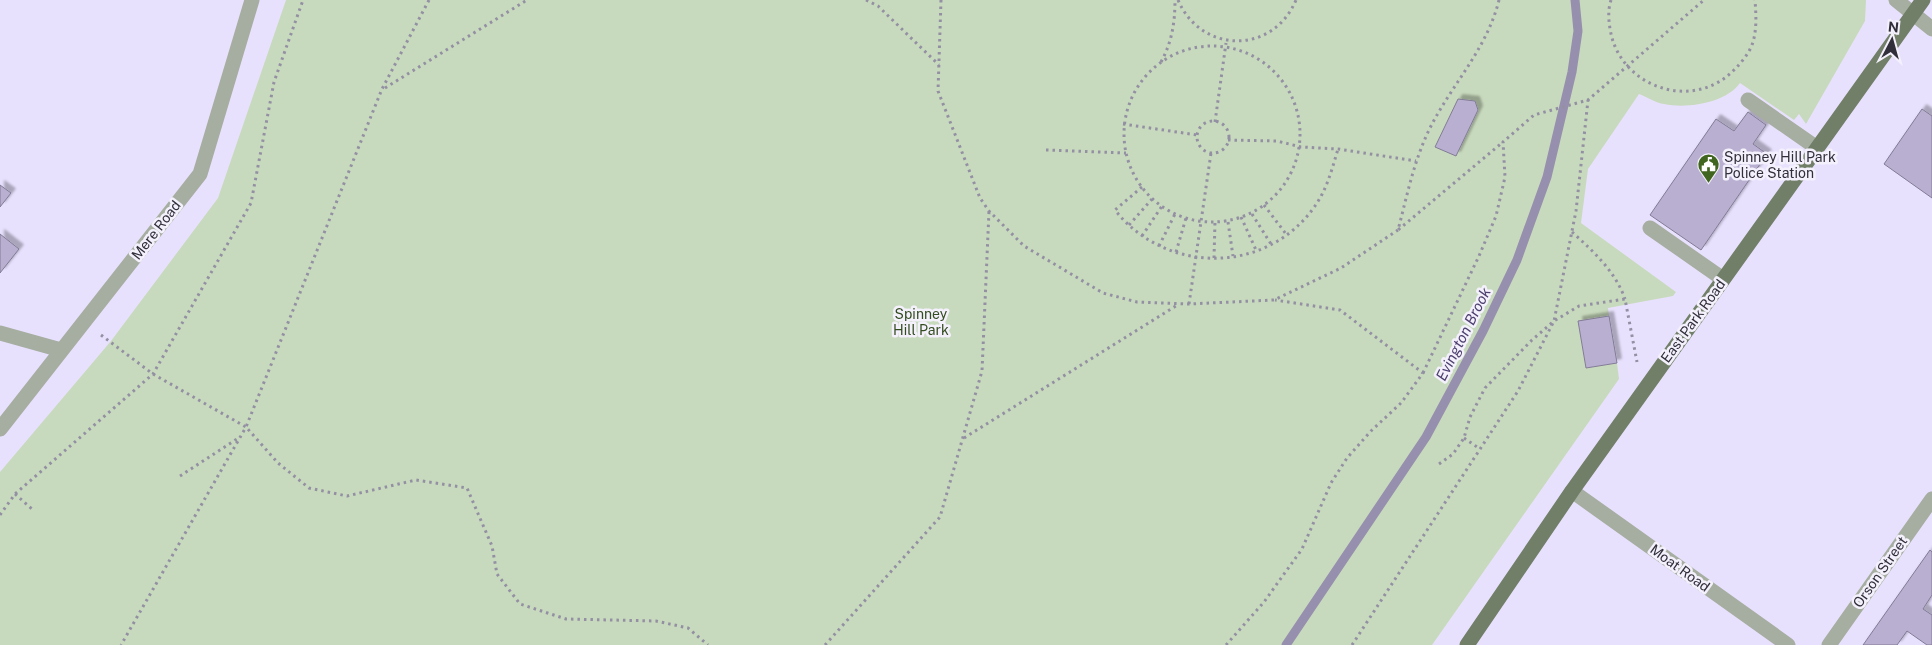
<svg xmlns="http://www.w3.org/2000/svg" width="1932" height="645" font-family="'Public Sans',sans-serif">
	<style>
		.green { fill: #c8dabd }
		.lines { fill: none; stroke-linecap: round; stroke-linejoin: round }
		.stream { stroke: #978fae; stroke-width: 9 }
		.building { fill: #b9b0d1; stroke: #827b95; filter: url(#shadow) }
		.path { stroke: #9490a4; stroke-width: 3; stroke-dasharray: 2.5 4; stroke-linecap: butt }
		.minor { stroke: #a6aea1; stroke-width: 15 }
		.major { stroke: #717f68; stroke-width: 15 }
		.labels { text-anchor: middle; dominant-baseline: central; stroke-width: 5; stroke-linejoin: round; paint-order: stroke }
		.poi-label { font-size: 14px; fill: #312f3a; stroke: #f4f1fd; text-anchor: start }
		.street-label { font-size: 14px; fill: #312f3a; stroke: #f4f1fd }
		.park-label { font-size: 14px; fill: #344d20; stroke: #f4f1fd }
		.water-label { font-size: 15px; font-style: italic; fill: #4f416f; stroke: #f4f1fd }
	</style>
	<defs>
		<filter id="shadow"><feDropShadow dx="4.5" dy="-4.5" stdDeviation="1" flood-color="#0004"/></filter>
	</defs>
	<rect width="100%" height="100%" fill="#e8e1fe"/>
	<!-- green -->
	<path class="green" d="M286 0H1866L1865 21 1806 124 1799 114 1794 120 1740 83C1726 103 1687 109 1664 104 1656 103 1647 97 1639 94L1588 169 1581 223 1676 292 1673 296 1608 308 1609 316 1578 322 1586 368 1617 363 1619 379 1432 645H0V472L111 341 218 198Z"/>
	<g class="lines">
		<!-- stream -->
		<path class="stream" d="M1286 645 1426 437 1483 331 1517 260 1547 177 1572 72 1578 31 1575 0"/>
	</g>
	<!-- building -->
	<g class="building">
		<path d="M1458 99 1475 101 1478 110 1456 156 1435 147Z"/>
		<path d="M1922 109 1932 116V198L1884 164Z"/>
		<path d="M1748 112 1766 125 1753 144 1767 154 1701 250 1650 215 1716 119 1734 131Z"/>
		<path d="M0 185 11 193 0 207Z"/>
		<path d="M0 234 19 249 0 273Z"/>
		<path d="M1609 316 1617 363 1586 368 1578 321Z"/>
		<path d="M1930 550 1932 552V595L1923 609 1932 615V645H1927L1907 631 1897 645H1863Z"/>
	</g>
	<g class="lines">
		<!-- path -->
		<g class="path">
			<path d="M429 0 382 89 246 427 278 463 309 488 347 496 416 480 467 488 492 546 497 574 520 604 566 619 656 621 688 628 708 645"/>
			<path d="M866 0 878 6 939 65"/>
			<path d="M941 0 938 91 980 198 989 211 1024 246 1103 293 1137 302 1189 304 1274 300 1341 268 1398 230"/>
			<path d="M1178 0C1201 54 1273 55 1296 0"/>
			<path d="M1499 0C1487 49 1452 84 1430 128 1414 160 1407 196 1398 230L1503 142"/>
			<path d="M1611 0C1607 12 1609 26 1612 38 1627 90 1695 110 1734 70 1742 62 1750 52 1753 42 1757 28 1756 14 1755 0"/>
			<circle cx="1212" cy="134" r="88"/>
			<path d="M1161 62C1172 42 1175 22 1175 0"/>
			<path d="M385 88 527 0"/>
			<circle cx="1213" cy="137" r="16"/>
			<path d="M1215 122 1226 43"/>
			<path d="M1123 124 1197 135"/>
			<path d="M1228 140 1277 141 1301 147 1338 149 1416 161"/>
			<path d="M1046 150 1126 153"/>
			<path d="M1142 187 1115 210C1166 275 1267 275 1315 206 1327 189 1332 169 1338 149"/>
			<path d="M1264 205 1286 234"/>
			<path d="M1252 214 1271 244"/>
			<path d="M1241 217 1256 250"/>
			<path d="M1228 222 1233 256"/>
			<path d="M1129 225 1152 199"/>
			<path d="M1572 232C1594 252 1615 271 1625 299"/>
			<path d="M1142 236 1162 206"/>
			<path d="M1159 246 1175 214"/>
			<path d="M1176 252 1186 218"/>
			<path d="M1214 258 1215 222"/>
			<path d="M1189 304 1211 153"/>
			<path d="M101 335 153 374 246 427 121 645"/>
			<path d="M1423 373 1479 256 1496 216 1505 177 1503 142 1534 115 1588 100 1704 0"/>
			<path d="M964 438 1179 304"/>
			<path d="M1464 438 1480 449"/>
			<path d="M1439 464 1453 454 1464 438 1470 417 1485 388 1532 340 1554 321 1576 211 1588 100"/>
			<path d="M180 476 240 437"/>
			<path d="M15 494 32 509"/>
			<path d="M0 515 15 494 153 374 251 203 274 82 303 0"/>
			<path d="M825 645 940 517 982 371 989 211"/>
			<path d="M1226 645 1264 602 1302 549 1331 483 1347 458 1371 431 1401 403 1423 373 1340 310 1275 300"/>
			<path d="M1352 645 1518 391 1554 321 1579 306 1625 299 1637 362"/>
		</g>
		<!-- minor -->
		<g class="minor">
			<path d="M1896 0 1932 29"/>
			<path d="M1748 100 1817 148"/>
			<path d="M1650 228 1723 279"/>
			<path d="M0 333 61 350"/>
			<path d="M0 429 200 174 252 0"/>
			<path d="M1572 491 1788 645"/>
			<path d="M1829 645 1932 499"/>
		</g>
		<!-- major -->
		<path class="major" d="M1467 645 1572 491 1923 0"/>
	</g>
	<!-- icons -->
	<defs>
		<symbol id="civic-pin" viewBox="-11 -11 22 30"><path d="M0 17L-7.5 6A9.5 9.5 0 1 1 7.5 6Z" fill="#40651f" stroke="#f4f1fd"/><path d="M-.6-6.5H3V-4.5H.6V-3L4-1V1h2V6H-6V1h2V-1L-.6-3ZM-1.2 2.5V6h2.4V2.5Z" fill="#fff"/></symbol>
	</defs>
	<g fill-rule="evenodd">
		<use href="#civic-pin" x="1696" y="152" width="25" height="34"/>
	</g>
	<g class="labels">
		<!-- poi labels -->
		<g class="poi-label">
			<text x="1724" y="157">Spinney Hill Park<tspan x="1724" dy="16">Police Station</tspan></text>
		</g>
		<!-- street labels -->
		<g class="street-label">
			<text transform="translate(156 230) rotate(-52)">Mere Road</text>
			<text transform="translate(1693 321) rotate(-54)">East Park Road</text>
			<text transform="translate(1680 568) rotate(36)">Moat Road</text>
			<text transform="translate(1880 572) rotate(-55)">Orson Street</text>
		</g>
		<!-- park labels -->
		<g class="park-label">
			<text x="921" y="314">Spinney<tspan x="921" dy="16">Hill Park</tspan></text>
		</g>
		<!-- water labels -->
		<g class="water-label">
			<text transform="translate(1463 334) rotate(-63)">Evington Brook</text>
		</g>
	</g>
	<!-- north arrow -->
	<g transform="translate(1892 40) rotate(6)" stroke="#f4f1fd" stroke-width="4" paint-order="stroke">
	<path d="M0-4L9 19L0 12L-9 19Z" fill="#312f3a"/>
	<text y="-8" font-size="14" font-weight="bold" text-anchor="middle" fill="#312f3a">N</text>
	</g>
</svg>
